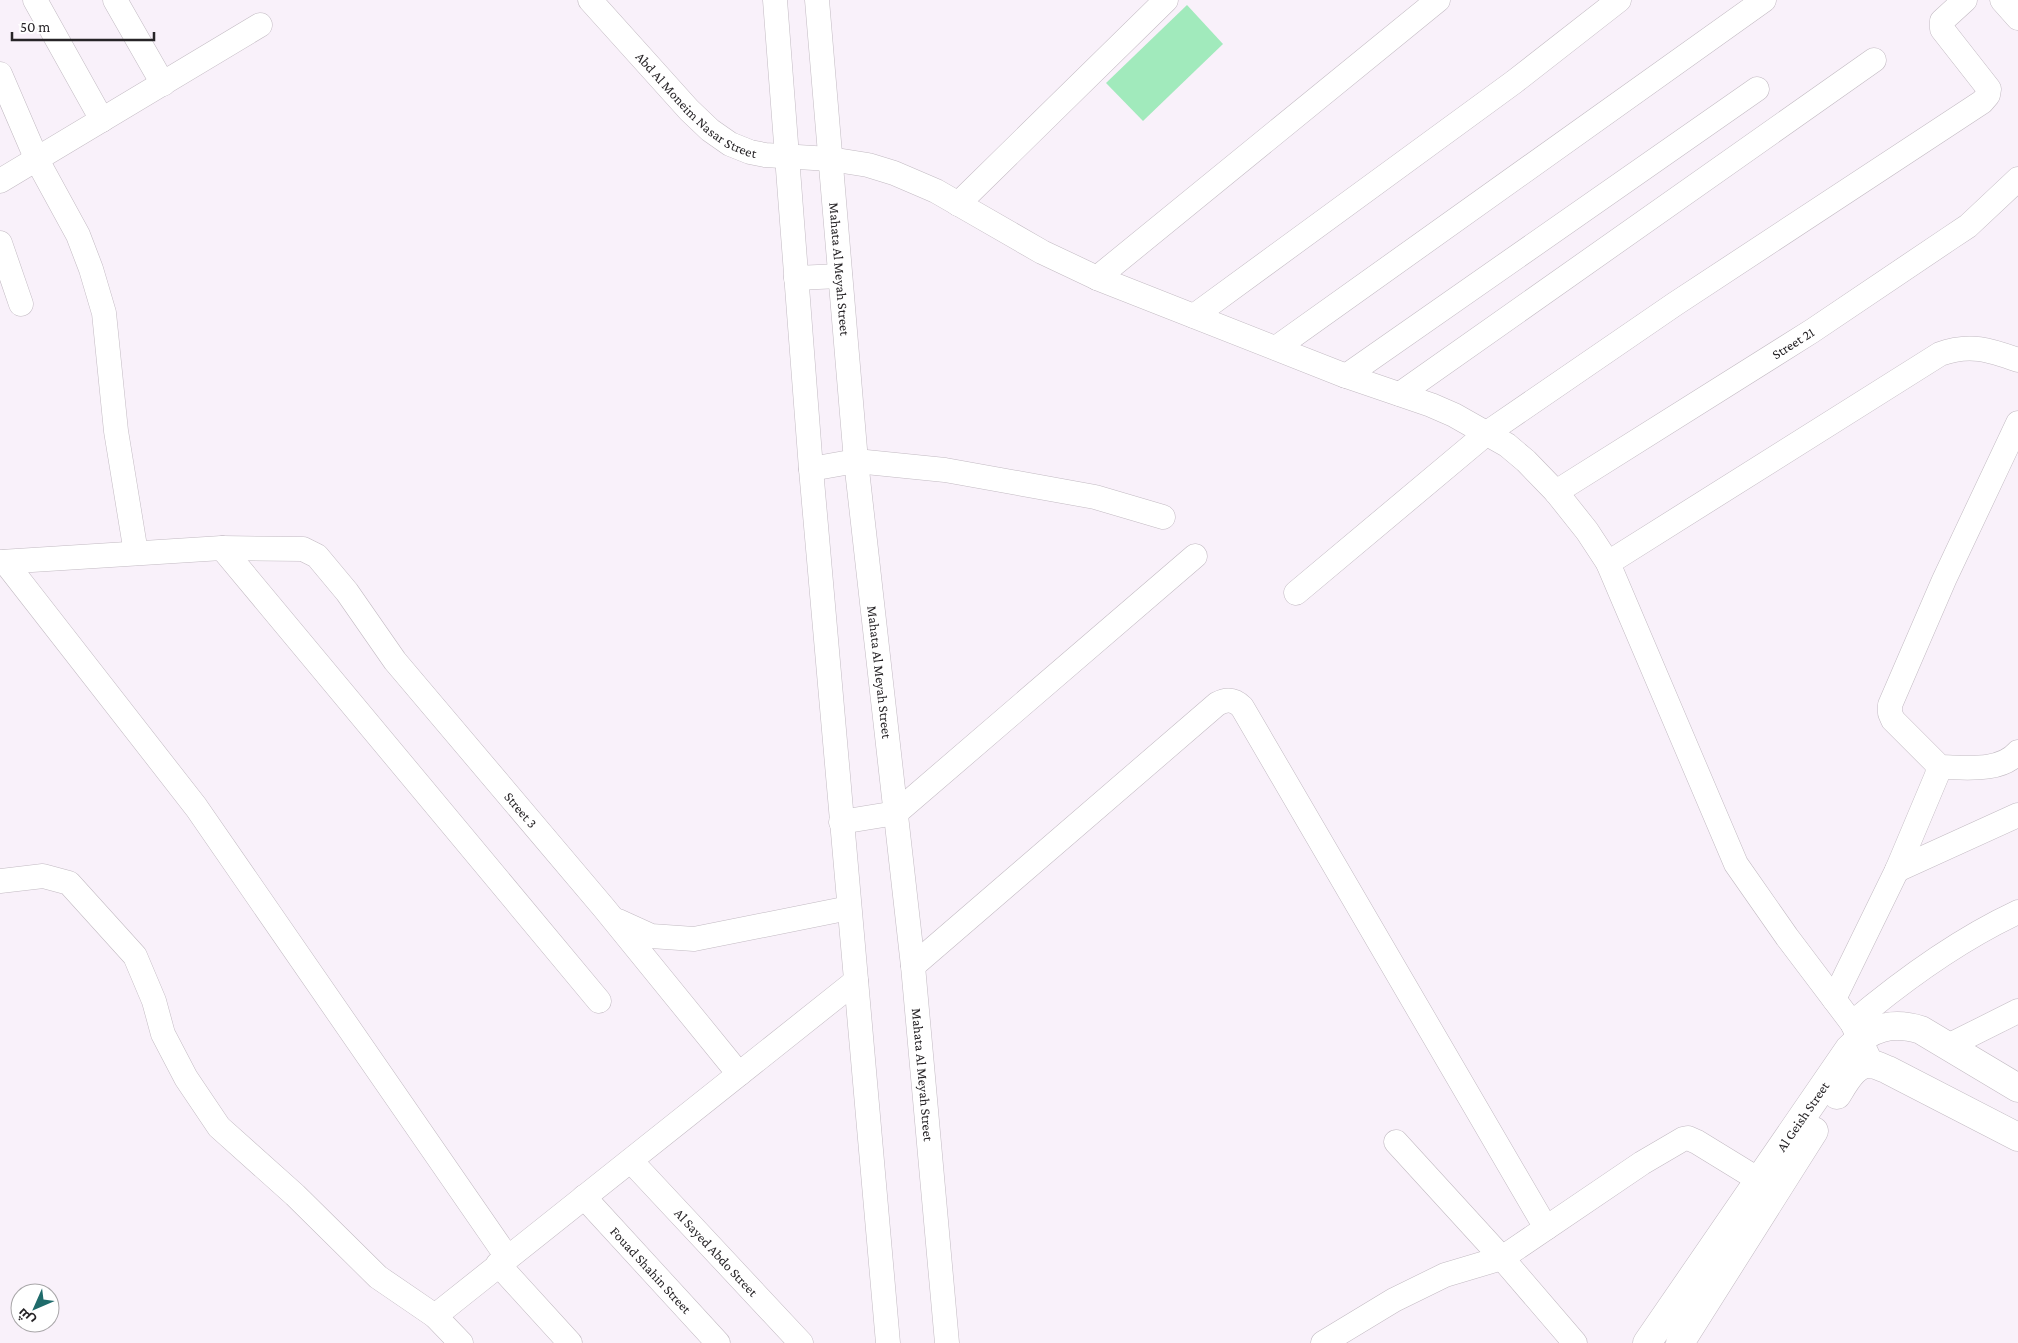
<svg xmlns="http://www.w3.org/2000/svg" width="2018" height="1343" font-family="'Crimson Pro',Cairo,serif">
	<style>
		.green { fill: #a1eabc }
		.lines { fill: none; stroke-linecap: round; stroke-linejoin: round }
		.minor-casing { stroke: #c2bac2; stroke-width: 25 }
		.major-casing { stroke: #c2bac2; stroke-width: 29 }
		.minor { stroke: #fff; stroke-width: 24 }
		.major { stroke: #fff; stroke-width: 28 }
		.labels { text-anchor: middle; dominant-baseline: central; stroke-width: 5; stroke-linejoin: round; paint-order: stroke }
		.street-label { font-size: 14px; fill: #272427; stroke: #fff }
	</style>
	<rect width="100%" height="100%" fill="#f9f1fa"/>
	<!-- green -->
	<path class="green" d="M1187 5 1223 44 1143 121 1106 83Z"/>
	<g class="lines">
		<defs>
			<g id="minor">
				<path d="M35 0 102 120"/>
				<path d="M115 0 163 84"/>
				<path id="s1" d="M590 0 689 110 710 130 730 144 750 152 765 155 830 159 868 165 894 173 936 191 1042 252 1097 278 1346 376 1431 405 1454 415 1507 445 1526 461 1556 492 1587 531 1608 563 1736 864 1787 937 1852 1023 1868 1056"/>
				<path d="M775 0 811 469 888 1343"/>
				<path id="s2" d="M817 0 856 461 913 966 947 1343"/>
				<path d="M2002 0 2018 18"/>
				<path d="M0 74 37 160 78 235 91 269 104 313 116 431 136 553"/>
				<path d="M0 181 260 25"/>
				<path d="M958 204 1166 0"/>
				<path d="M0 243 21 304"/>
				<path d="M796 278 840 276"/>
				<path d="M1097 278 1438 0"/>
				<path d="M1194 316 1514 82 1619 0"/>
				<path d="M1276 348 1764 0"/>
				<path d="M1346 376 1757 89"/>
				<path d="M1400 394 1874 60"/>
				<path d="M811 469 856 461 945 470 1095 497 1163 517"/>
				<path id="s3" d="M1556 492 1812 331 1950 238 1968 226 2018 179"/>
				<path d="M222 548 599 1001"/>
				<path id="s4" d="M0 562 222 548 303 549 317 556 347 592 395 661 604 908 739 1074"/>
				<path d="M5 562 196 807 507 1257"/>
				<path d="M1608 563 1940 354C1970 343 1990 350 2018 360"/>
				<path d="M1296 593 1487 433 1675 304 1982 102 1988 95 1989 89 1942 29V21L1965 0"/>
				<path d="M1938 767C1964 767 2000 773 2018 752"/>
				<path d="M841 822 896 813 1195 556"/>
				<path d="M1897 870 2018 815"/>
				<path d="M0 881 43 876 69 883 135 956 154 1001 163 1034 186 1078 219 1127 295 1195 378 1277 435 1316 461 1343"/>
				<path d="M618 921 651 936 694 939 849 908"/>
				<path d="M913 966 1217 704C1226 699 1234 699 1242 707L1546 1228"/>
				<path d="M1834 999 1897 870 1937 775 1938 767 1935 762 1893 720 1890 713V705L1944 580 2018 423"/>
				<path d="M1852 1023C1903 980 1958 940 2018 912"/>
				<path d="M1948 1046 2018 1011"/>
				<path d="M1396 1142 1502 1258 1575 1343"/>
				<path id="s5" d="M631 1161 801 1343"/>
				<path id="s6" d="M584 1197 718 1343"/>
				<path d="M498 1264 570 1343"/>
				<path d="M435 1316 856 981"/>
				<path d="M1323 1343 1394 1300 1445 1275 1502 1258 1642 1163 1683 1139 1688 1138 1697 1142 1759 1180"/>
			</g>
			<g id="major">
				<path d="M1837 1095C1845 1082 1855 1062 1872 1064 1877 1065 1883 1068 1888 1070L2018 1137"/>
				<path id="s7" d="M1647 1343 1849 1049C1870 1027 1893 1021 1921 1030L2018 1088"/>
				<path d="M1680 1343 1814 1131"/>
			</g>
		</defs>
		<!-- minor casing -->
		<use href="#minor" class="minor-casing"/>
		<!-- major casing -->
		<use href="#major" class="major-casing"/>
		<!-- minor -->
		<use href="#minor" class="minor"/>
		<!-- major -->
		<use href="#major" class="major"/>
	</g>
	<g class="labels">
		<!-- street labels -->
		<g class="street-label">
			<text stroke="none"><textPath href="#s1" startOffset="151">Abd Al Moneim Nasar Street</textPath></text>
			<text stroke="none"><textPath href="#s2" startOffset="270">Mahata Al Meyah Street</textPath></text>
			<text stroke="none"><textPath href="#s3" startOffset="280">Street 21</textPath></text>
			<text stroke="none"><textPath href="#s2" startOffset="675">Mahata Al Meyah Street</textPath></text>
			<text stroke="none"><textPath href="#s4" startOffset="645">Street 3</textPath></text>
			<text stroke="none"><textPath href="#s2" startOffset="1080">Mahata Al Meyah Street</textPath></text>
			<text stroke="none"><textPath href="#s7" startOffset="275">Al Geish Street</textPath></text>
			<text stroke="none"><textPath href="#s5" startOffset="125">Al Sayed Abdo Street</textPath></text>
			<text stroke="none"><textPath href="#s6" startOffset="99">Fouad Shahin Street</textPath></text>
		</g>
	</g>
	<!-- north arrow -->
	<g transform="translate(35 1308) rotate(225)"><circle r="24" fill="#ffffff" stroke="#a9a7a9"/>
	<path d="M0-4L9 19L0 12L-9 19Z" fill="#1f6b6b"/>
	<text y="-8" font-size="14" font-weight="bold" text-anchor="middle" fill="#272427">ش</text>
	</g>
	<!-- scale -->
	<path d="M12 32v8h142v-8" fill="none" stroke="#272427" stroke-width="2.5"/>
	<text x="20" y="32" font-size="15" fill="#272427" stroke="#ffffff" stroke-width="4" paint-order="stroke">50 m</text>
</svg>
